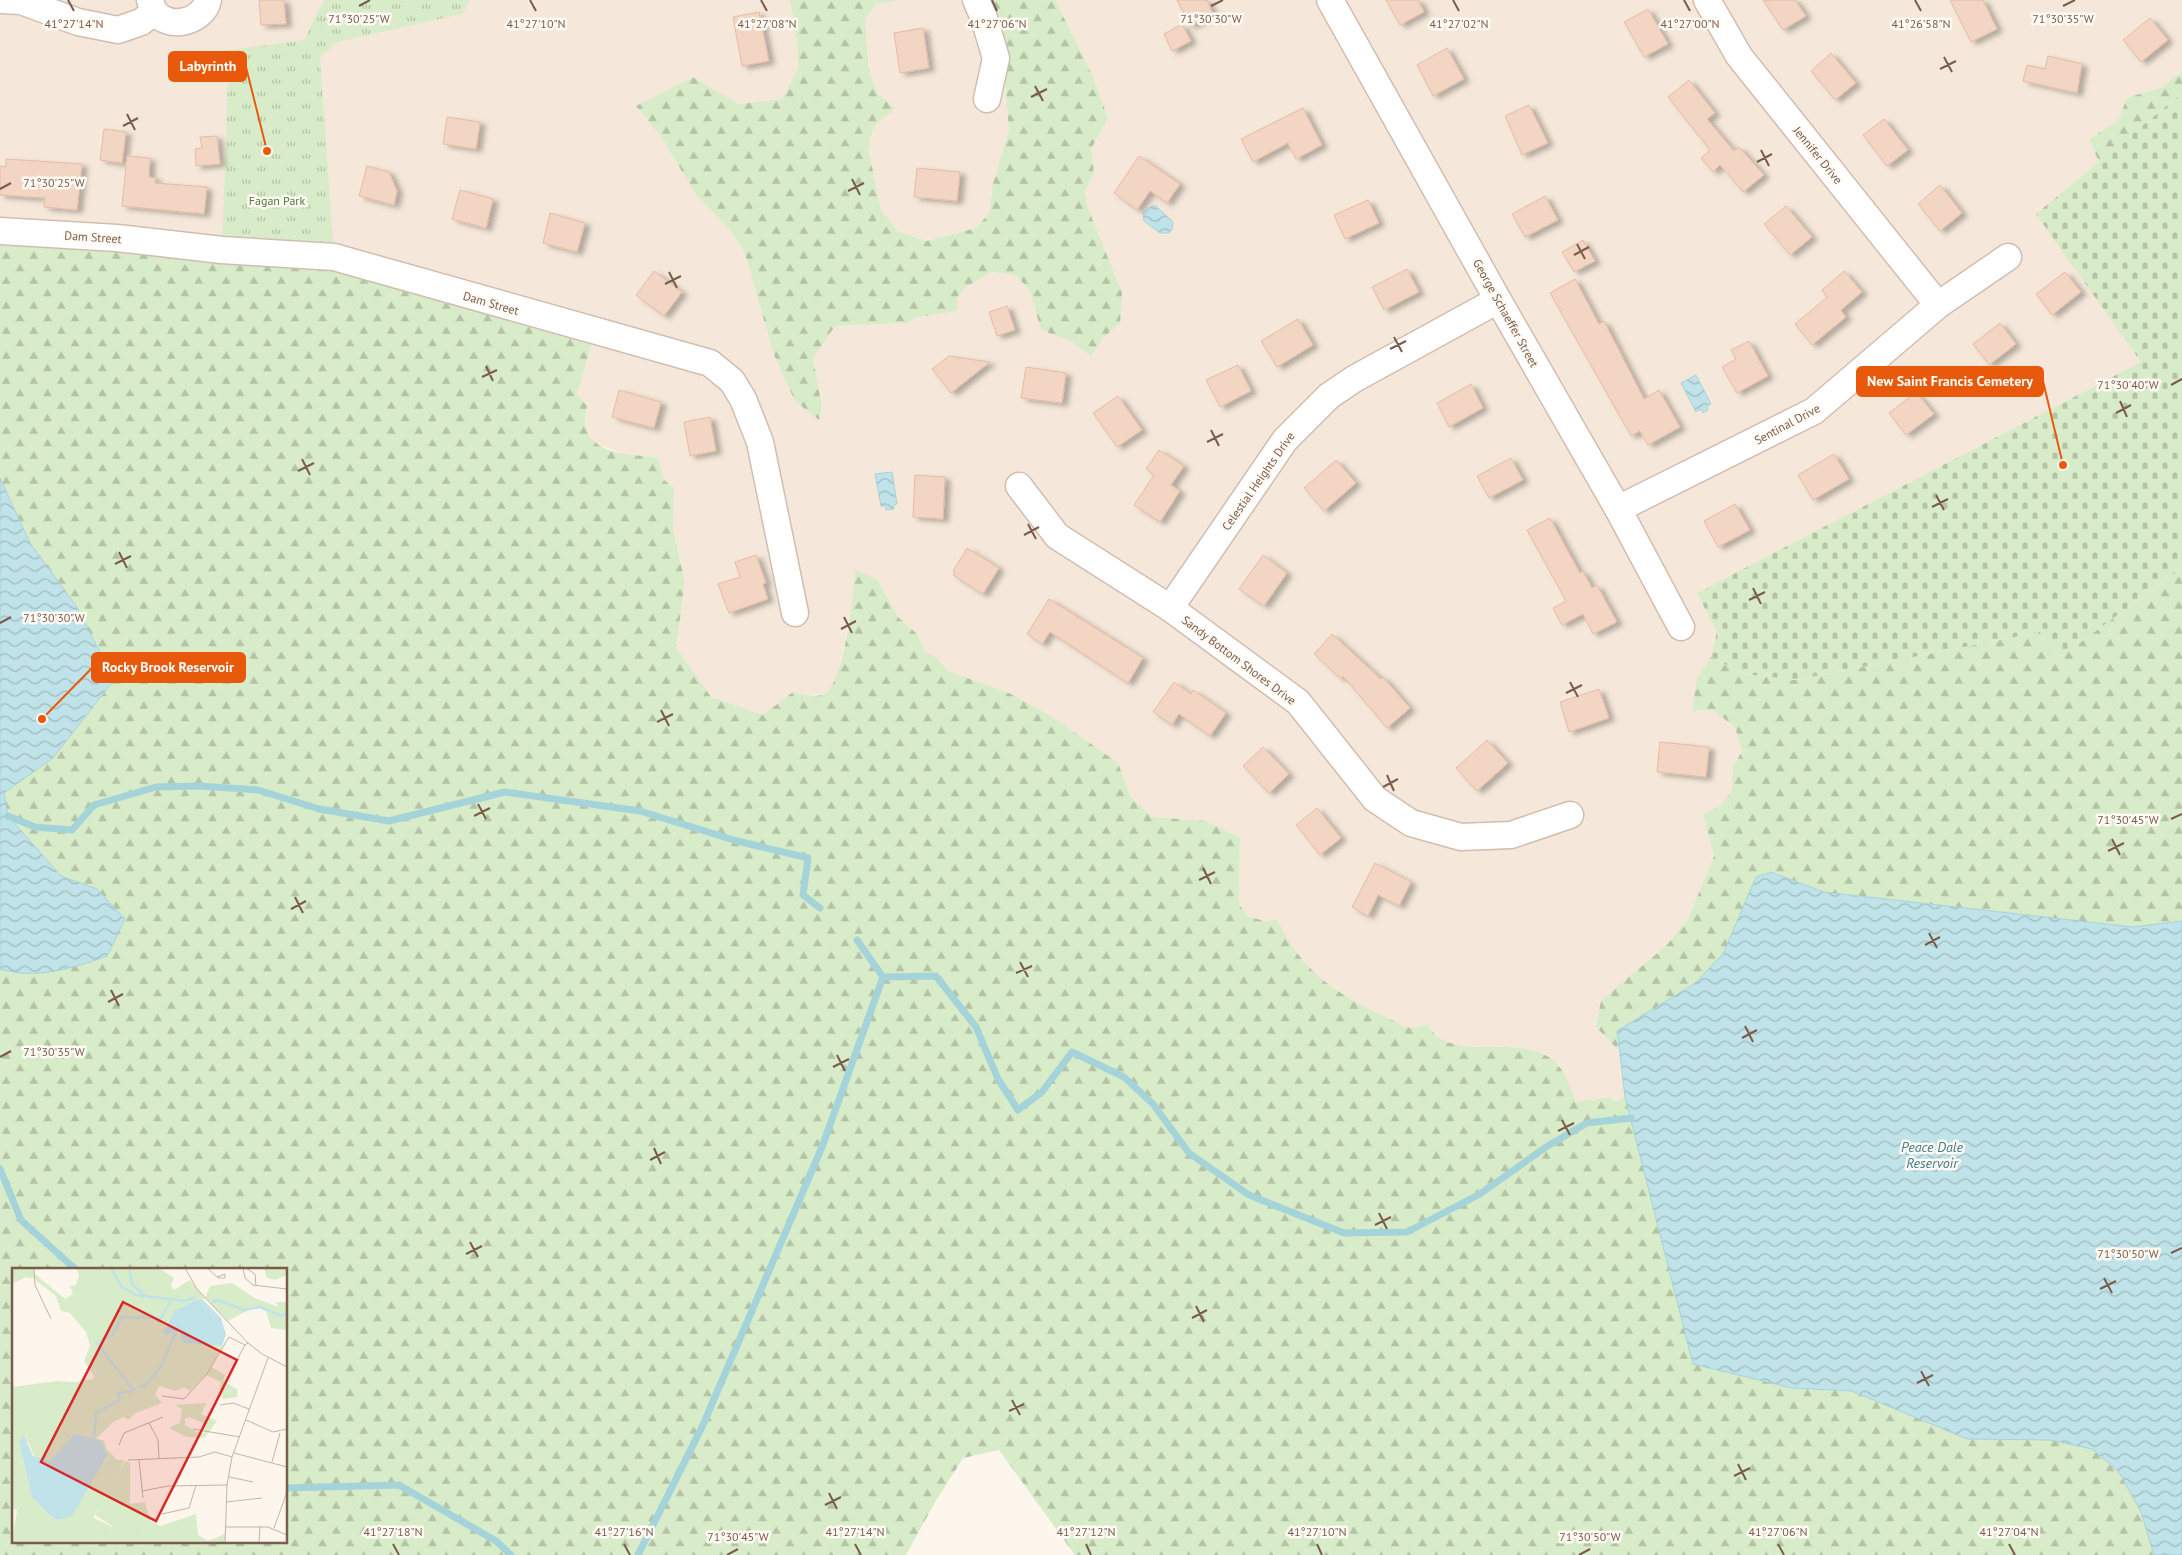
<svg xmlns="http://www.w3.org/2000/svg" width="2182" height="1555" font-family="'PT Sans',sans-serif">
	<style>
		.residential { fill: #f5e8da }
		.forest { fill: url(#forest-firs); fill-rule: evenodd }
		.cemetery { fill: url(#cemetery-stones) }
		.park { fill: url(#park-tufts) }
		.water { fill: url(#water-waves); stroke: #a5d3da }
		.lines { fill: none; stroke-linecap: round; stroke-linejoin: round }
		.stream { stroke: #a5d3da; stroke-width: 7 }
		.building { fill: #f3d5c3; stroke: #e6bba3; filter: url(#shadow) }
		.street-casing { stroke: #d1beb0; stroke-width: 29 }
		.street { stroke: #fff; stroke-width: 26 }
		.ticks { fill: none; stroke: #7a5c4d; stroke-width: 2 }
		.labels { text-anchor: middle; dominant-baseline: central; stroke-width: 5; stroke-linejoin: round; paint-order: stroke }
		.street-label { font-size: 12px; fill: #7a5c4d; stroke: #fffaf3 }
		.park-label { font-size: 12px; fill: #537a41; stroke: #fffaf3 }
		.water-label { font-size: 14px; font-style: italic; fill: #437c86; stroke: #fffaf3 }
		.inset-river { fill: none; stroke: #bfe3e8; stroke-width: 2.5 }
		.inset-road { fill: none; stroke: #c5b3a7; stroke-width: 1 }
		.view { fill: #d62828; fill-opacity: 0.15; stroke: #d62828; stroke-width: 2.5 }
		.inset-edge { fill: none; stroke: #7a5c4d; stroke-width: 2.5 }
		.ticks-label { font-size: 12px; text-anchor: middle; fill: #7a5c4d; stroke: #fffaf3; stroke-width: 5; stroke-linejoin: round; paint-order: stroke }
		.leader { fill: none; stroke: #e8590c; stroke-width: 2 }
		.callout-dot { fill: #e8590c; stroke: #fffaf3; stroke-width: 2 }
		.callout { fill: #e8590c; stroke: #e8590c; stroke-width: 2 }
		.callout-label { font-size: 14px; text-anchor: middle; font-weight: bold; fill: #fff }
	</style>
	<defs>
		<pattern id="forest-firs" width="22" height="20" patternUnits="userSpaceOnUse" patternTransform="scale(1.25)"><rect width="22" height="20" fill="#d8ecc9"/><path d="M5 1l3.5 6h-7zM16 11l3.5 6h-7z" fill="#b4c2a5"/></pattern>
		<pattern id="cemetery-stones" width="16" height="16" patternUnits="userSpaceOnUse" patternTransform="scale(1.25)"><rect width="16" height="16" fill="#d8ecc9"/><path d="M2 7V4a2 2 0 0 1 4 0v3zM10 15v-3a2 2 0 0 1 4 0v3z" fill="#b4c2a5"/></pattern>
		<pattern id="park-tufts" width="24" height="20" patternUnits="userSpaceOnUse" patternTransform="scale(1.25)"><rect width="24" height="20" fill="#d8ecc9"/><path d="M3 7l-1-3M5 7V3M7 7l1-3M15 17l-1-3M17 17v-4M19 17l1-3" fill="none" stroke="#b4c2a5"/></pattern>
		<pattern id="water-waves" width="16" height="10" patternUnits="userSpaceOnUse" patternTransform="scale(1.25)"><rect width="16" height="10" fill="#bfe3e8"/><path d="M0 5q4-4 8 0t8 0" fill="none" stroke="#a0bbbe"/></pattern>
		<filter id="shadow"><feDropShadow dx="5.5" dy="3" stdDeviation="2.5" flood-color="#0004"/></filter>
	</defs>
	<rect width="100%" height="100%" fill="#fdf6ec"/>
	<!-- residential -->
	<g class="residential">
		<path d="M0 0H790L797 41 798 69 782 99 739 104 693 77 637 106 660 135 697 196 731 231 745 254 774 355 795 401 819 419 822 407 813 358 835 326 908 323 913 318 957 311 958 296 965 288 991 272 1016 275 1030 291 1041 330 1071 341 1091 356 1103 338 1120 323 1087 206 1085 191 1094 173 1091 149 1108 118 1093 76 1055 0H2182V71L2162 87 2127 98 2118 121 2089 139 2099 162 2037 214 2142 362 1697 593 1717 632 1711 657 1697 678 1693 711 1713 710 1736 727 1742 751 1733 767 1731 792 1721 805 1703 814 1714 856 1688 919 1666 946 1601 1000 1596 1027 1618 1050 1625 1097 1615 1101 1610 1097 1576 1102 1559 1065 1516 1047 1470 1048 1441 1040 1427 1024 1412 1029 1398 1026 1388 1018 1353 1003 1317 977 1285 937 1277 919 1266 921 1248 917 1239 904 1240 837 1206 821 1152 817 1131 797 1118 763 1050 715 1007 692 948 671 936 657 925 652 917 634 899 618 877 579 855 571 853 601 836 682 826 693 811 696 793 692 763 716 711 697 676 647 685 582 673 530 674 488 664 481 658 457 624 454 596 444 585 430 587 406 577 394 594 337 0 230Z"/>
		<path d="M899 0H984L1002 48 1009 130 992 187 990 212 976 228 926 241 898 231 881 210 867 148 874 126 878 94 869 71 865 20 876 4Z"/>
	</g>
	<!-- forest -->
	<g class="forest">
		<path d="M790 0H899L876 4 865 20 869 71 878 94 895 108 874 126 868 148 881 210 898 231 926 241 976 228 990 212 992 187 1009 130 1002 48 984 0H1055L1093 76 1108 118 1091 149 1094 173 1085 191 1087 206 1122 293 1120 323 1103 338 1091 356 1071 341 1041 330 1030 291 1016 275 991 272 965 288 958 296 957 311 913 318 908 323 835 326 813 358 822 407 819 420 795 401 774 355 745 254 731 231 697 196 660 135 636 106 693 77 739 104 782 99 798 69 797 41Z"/>
		<path d="M2182 71V93L2099 162 2089 139 2118 121 2127 98 2162 87Z"/>
		<path d="M0 230 341 261 594 336 577 394 587 406C586 413 584 424 586 430 597 456 635 455 658 457L664 480 674 488 673 530 685 582 676 647 711 697 763 715 793 692C804 695 818 699 827 692 844 678 854 594 855 570L877 579 899 618 917 634 925 652 936 657 948 671 1007 692 1050 715 1118 763 1131 797 1152 817 1206 821 1240 837 1239 904 1248 917 1266 921 1277 919C1299 967 1334 994 1382 1015 1403 1024 1402 1033 1427 1024 1431 1029 1437 1038 1443 1040 1478 1057 1527 1034 1557 1064 1566 1073 1571 1090 1576 1102L1610 1097 1615 1101 1625 1097 1693 1363 1792 1388 1852 1391 1967 1439 2050 1440 2092 1449 2119 1472 2141 1512 2154 1555H1075L999 1450 963 1458 934 1504 906 1555H0V969L12 973 97 889 61 876 8 816 4 793 53 758 77 607 30 543 0 478ZM14 1269H286V1541H14Z"/>
		<path d="M2182 568V921L2133 927 1824 892 1788 878 1756 877 1723 954 1694 984 1617 1031 1618 1050 1596 1027 1601 1000 1666 946 1688 919 1714 856 1703 814 1721 805 1731 792 1733 767 1742 751 1735 727 1713 710 1692 711 1697 678 1711 657 1745 674 1796 680 2040 632 2060 657Z"/>
	</g>
	<!-- cemetery -->
	<path class="cemetery" d="M2182 93V568L2060 657 2040 632 1796 680 1745 674 1711 657 1717 632 1697 593 2141 362 2036 214Z"/>
	<!-- park -->
	<path class="park" d="M324 0H470L462 14 337 42 320 57 334 257 222 250 229 50 304 40Z"/>
	<!-- water -->
	<g class="water">
		<path d="M1152 206H1156L1173 222 1172 230 1168 233H1160L1144 221 1143 213Z"/>
		<path d="M1696 375 1711 404 1707 406 1708 410 1703 413 1701 409 1696 412 1681 383Z"/>
		<path d="M892 472 897 504 894 505V509L886 510 885 506H881L875 474Z"/>
		<path d="M0 478 30 543 77 607 114 680 53 758 4 793 8 816 61 876 97 889 125 919 107 956C74 968 35 980 0 969Z"/>
		<path d="M1771 872 1824 892 2133 927 2182 921V1555H2154L2141 1512 2119 1472 2092 1449 2050 1440 1967 1439 1852 1391 1792 1388 1693 1364 1625 1097 1617 1031 1694 984 1723 954 1756 877Z"/>
	</g>
	<g class="lines">
		<!-- stream -->
		<g class="stream">
			<path d="M8 816 35 827 72 830 94 805 156 787 199 786 258 790 319 809 389 821 505 792 640 811 737 841 808 858 803 895 820 908"/>
			<path d="M857 940 883 977 936 976 976 1027 998 1079 1018 1110 1042 1092 1072 1052 1124 1077 1153 1104 1189 1153 1249 1195 1344 1233 1407 1232 1480 1194 1546 1147 1587 1123 1631 1118"/>
			<path d="M0 1169 21 1220 75 1269"/>
			<path d="M286 1488 399 1485 496 1541 511 1555"/>
			<path d="M638 1555 703 1425 822 1147 883 977"/>
		</g>
	</g>
	<!-- building -->
	<g class="building">
		<path d="M259 0H284L286 24 261 25Z"/>
		<path d="M1177 0H1207L1213 14 1190 26Z"/>
		<path d="M1386 0H1418L1424 12 1400 25Z"/>
		<path d="M1763 0H1795L1806 16 1783 30Z"/>
		<path d="M1950 0H1983L1997 29 1971 42Z"/>
		<path d="M1648 9 1668 44 1644 57 1624 22Z"/>
		<path d="M759 12 769 61 742 66 733 17Z"/>
		<path d="M2150 18 2168 40 2141 62 2123 40Z"/>
		<path d="M1182 24 1191 41 1172 51 1164 34Z"/>
		<path d="M923 28 929 68 900 73 894 33Z"/>
		<path d="M1447 48 1464 79 1433 96 1417 65Z"/>
		<path d="M1831 53 1856 83 1835 100 1811 71Z"/>
		<path d="M2048 56 2082 64 2077 93 2023 81 2027 65 2045 69Z"/>
		<path d="M1689 80 1715 113 1707 119 1734 151 1739 147 1764 175 1743 192 1720 165 1713 172 1701 158 1710 150 1668 97Z"/>
		<path d="M1529 105 1548 143 1522 155 1505 116Z"/>
		<path d="M1303 108 1322 145 1296 159 1288 143 1253 162 1241 139Z"/>
		<path d="M447 117 480 122 476 149 443 144Z"/>
		<path d="M1884 119 1908 150 1887 166 1863 135Z"/>
		<path d="M104 129 126 132 122 163 100 160Z"/>
		<path d="M217 136 220 164 196 166 195 149 202 148 200 137Z"/>
		<path d="M127 156 150 158 149 177 156 178 155 183 207 187 204 214 122 206Z"/>
		<path d="M1139 156 1180 184 1167 203 1150 191 1137 210 1114 193Z"/>
		<path d="M6 159 82 164 77 210 44 207 45 198 0 195V166L6 167Z"/>
		<path d="M367 166 389 172 397 191 394 205 359 196Z"/>
		<path d="M917 168 960 172 957 201 914 197Z"/>
		<path d="M1940 185 1962 213 1940 231 1918 204Z"/>
		<path d="M460 190 493 199 486 228 452 219Z"/>
		<path d="M1545 196 1558 220 1525 237 1512 214Z"/>
		<path d="M1368 200 1379 223 1345 239 1334 215Z"/>
		<path d="M1786 206 1812 237 1790 255 1764 224Z"/>
		<path d="M550 213 585 223 577 252 543 243Z"/>
		<path d="M1583 240 1595 261 1574 272 1562 252Z"/>
		<path d="M1407 269 1419 292 1384 310 1372 287Z"/>
		<path d="M654 271 682 292 664 316 636 295Z"/>
		<path d="M1844 271 1862 292 1841 310 1846 317 1812 345 1795 324 1827 297 1822 290Z"/>
		<path d="M2065 272 2081 292 2052 315 2036 294Z"/>
		<path d="M1575 279 1599 324 1604 321 1644 399 1659 390 1680 427 1648 445 1640 431 1631 436 1550 293Z"/>
		<path d="M1007 306 1015 330 997 336 989 312Z"/>
		<path d="M1298 319 1313 345 1277 367 1261 341Z"/>
		<path d="M2000 323 2016 344 1989 365 1973 344Z"/>
		<path d="M1749 341 1768 376 1737 393 1722 367 1736 359 1731 350Z"/>
		<path d="M949 356 990 362 951 393 932 369Z"/>
		<path d="M1238 365 1251 391 1220 407 1206 380Z"/>
		<path d="M1026 367 1066 373 1062 403 1021 398Z"/>
		<path d="M1471 384 1483 408 1449 427 1437 403Z"/>
		<path d="M619 390 661 402 654 428 612 417Z"/>
		<path d="M1916 392 1934 414 1906 435 1889 413Z"/>
		<path d="M1118 396 1142 430 1117 447 1093 413Z"/>
		<path d="M710 417 716 451 690 456 684 422Z"/>
		<path d="M1159 450 1184 466 1171 485 1180 491 1160 522 1134 505 1154 475 1146 469Z"/>
		<path d="M1834 454 1849 479 1813 500 1798 475Z"/>
		<path d="M1511 458 1523 480 1489 498 1477 476Z"/>
		<path d="M1336 460 1356 483 1324 511 1304 488Z"/>
		<path d="M915 475 945 477 943 519 913 517Z"/>
		<path d="M1735 504 1750 530 1718 547 1704 521Z"/>
		<path d="M1550 518 1580 573 1583 571 1592 588 1597 585 1617 622 1593 634 1583 614 1562 625 1553 608 1566 601 1527 530Z"/>
		<path d="M967 548 999 568 983 594 953 575 955 572 953 571Z"/>
		<path d="M756 555 766 583 763 584 768 599 729 613 718 584 740 577 735 562Z"/>
		<path d="M1263 555 1287 573 1264 606 1239 589Z"/>
		<path d="M1049 599 1143 658 1128 683 1050 632 1042 644 1027 634Z"/>
		<path d="M1332 634 1381 679 1383 677 1410 708 1387 728 1343 676 1341 679 1314 654Z"/>
		<path d="M1174 682 1191 694 1193 690 1226 713 1210 736 1179 714 1172 725 1153 712Z"/>
		<path d="M1599 689 1609 718 1569 732 1560 702Z"/>
		<path d="M1487 740 1508 763 1477 791 1456 768Z"/>
		<path d="M1660 742 1709 747 1706 777 1657 772Z"/>
		<path d="M1263 747 1289 774 1269 793 1243 766Z"/>
		<path d="M1317 808 1341 838 1320 855 1296 825Z"/>
		<path d="M1375 863 1411 882 1399 906 1378 895 1368 916 1352 907Z"/>
	</g>
	<g class="lines">
		<defs>
			<g id="street">
				<path d="M0 0 21 1 78 22 118 30 141 22 154 12"/>
				<path d="M150 0C151 3 152 8 154 11 169 31 203 22 208 0"/>
				<path d="M976 0 984 18 996 58 987 99"/>
				<path d="M1330 0 1498 300 1618 509 1681 627"/>
				<path d="M1707 0 1739 56 1938 305"/>
				<path d="M0 231 117 238 222 250 334 257 710 363 732 381 743 399 760 442 795 613"/>
				<path d="M1019 486 1057 536 1170 608 1298 702 1375 799 1411 823 1461 837 1511 835 1570 815"/>
				<path d="M1618 509 1814 411 1938 305 2008 257"/>
				<path d="M1170 608 1285 440 1329 396 1354 379 1498 300"/>
			</g>
		</defs>
		<!-- street casing -->
		<use href="#street" class="street-casing"/>
		<!-- street -->
		<use href="#street" class="street"/>
	</g>
	<!-- ticks -->
	<path class="ticks" d="M68 0 74 11M530 0 536 11M761 0 767 11M992 0 997 11M1453 0 1459 11M1684 0 1690 11M1915 0 1921 11M359 6 370 0M1211 6 1223 0M2063 6 2075 0M1944 57 1952 72M1940 69 1956 61M1035 86 1043 101M1031 97 1047 89M127 114 135 130M123 126 138 118M1761 150 1769 166M1757 162 1772 154M852 179 860 195M0 189 11 183M848 191 864 183M1577 244 1585 259M1574 255 1589 247M669 272 677 288M665 284 681 276M1394 337 1402 352M1390 349 1406 341M486 366 493 381M482 377 497 370M2171 385 2182 379M2120 401 2127 417M2116 413 2131 405M1211 430 1219 446M1207 442 1223 434M302 459 310 475M298 471 314 463M1936 495 1944 510M1932 507 1948 499M1028 524 1036 539M1024 535 1039 527M119 552 127 568M115 564 131 556M1753 588 1761 604M1749 600 1765 592M844 617 852 633M0 623 11 617M841 629 856 621M1570 682 1578 697M1566 693 1582 685M661 710 669 726M657 722 673 714M1387 775 1394 791M1383 787 1398 779M478 804 486 819M474 816 490 808M2171 819 2182 814M2112 839 2120 855M2108 851 2124 843M1203 868 1211 884M1199 880 1215 872M295 897 303 913M291 909 306 901M1929 933 1937 948M1925 945 1940 937M1020 962 1028 977M1016 973 1032 966M111 990 119 1006M108 1002 123 994M1745 1026 1753 1042M1742 1038 1757 1030M837 1055 845 1071M0 1057 11 1051M833 1067 849 1059M1562 1120 1570 1135M1558 1131 1574 1123M654 1148 661 1164M650 1160 665 1152M1379 1213 1387 1229M1375 1225 1391 1217M470 1242 478 1257M2171 1253 2182 1248M466 1254 482 1246M2104 1278 2112 1293M2100 1289 2116 1281M1196 1306 1204 1322M1192 1318 1207 1310M1921 1371 1929 1386M1917 1383 1933 1375M1012 1400 1020 1415M1009 1411 1024 1404M1738 1464 1746 1480M1734 1476 1750 1468M829 1493 837 1509M825 1505 841 1497M393 1544 399 1555M624 1544 630 1555M855 1544 861 1555M1086 1544 1091 1555M1317 1544 1322 1555M1778 1544 1784 1555M2009 1544 2015 1555M727 1555 738 1549M1579 1555 1590 1549"/>
	<g class="labels">
		<!-- street labels -->
		<g class="street-label">
			<text transform="translate(1818 155) rotate(51)">Jennifer Drive</text>
			<text transform="translate(93 237) rotate(4)">Dam Street</text>
			<text transform="translate(491 303) rotate(16)">Dam Street</text>
			<text transform="translate(1506 313) rotate(61)">George Schaeffer Street</text>
			<text transform="translate(1787 424) rotate(-28)">Sentinal Drive</text>
			<text transform="translate(1258 481) rotate(-55)">Celestial Heights Drive</text>
			<text transform="translate(1239 660) rotate(37)">Sandy Bottom Shores Drive</text>
		</g>
		<!-- park labels -->
		<g class="park-label">
			<text x="277" y="200">Fagan Park</text>
		</g>
		<!-- water labels -->
		<g class="water-label">
			<text x="1932" y="1147">Peace Dale<tspan x="1932" dy="16">Reservoir</tspan></text>
		</g>
	</g>
	<!-- overview -->
	<g transform="translate(12 1268)">
		<rect width="275" height="275" fill="#fdf6ec"/>
		<path d="M0 0H22L23 6 53 31 61 26 58 18 64 17 67 7 64 0H147L162 10 159 17 162 22 178 12 193 30 198 18 220 15 241 29 266 39 264 34H275L274 62 259 60 254 43 247 39H242L216 53 194 30 170 38 153 57 156 66 167 63 168 68 178 75 210 78 214 73 193 107 178 123 172 119 164 123 147 118 143 127 150 135 122 146 117 152 112 149 101 154 84 171 62 166 38 193 23 190 16 174H7L20 229 37 247 44 250 61 246 77 214 95 190 87 172H92L95 182 105 192H112L102 218V234L90 243 82 244V250L100 259 97 270 90 275H0L5 242 0 240V119L45 113 63 114 81 111 82 108 72 93 78 78 74 64 58 45 49 43 44 28 22 11 14 9 0 16ZM252 0H275V7L263 12 255 10ZM194 135 189 146 205 153 192 170 175 169 160 162 158 159 168 155 170 141 164 137ZM177 149 191 155 193 165 184 164 173 157V151ZM135 240 139 253 148 258 184 246 186 267 196 273 213 266V275H130L129 263 139 260Z" fill="#d8ecc9" fill-rule="evenodd"/>
		<path d="M146 26 169 29 174 33 154 47 143 36 142 28Z" fill="#d8ecc9"/>
		<path d="M113 193 118 195V236L133 234 139 260 129 263 130 275H90L97 270 100 258 80 245 90 243 92 236 102 234 100 219Z" fill="#d8ecc9"/>
		<path d="M199 99 213 107 211 113 225 121 226 129 211 131 207 126 209 114 194 107Z" fill="#d8ecc9"/>
		<path d="M184 32H191L209 50 214 66 210 78 171 75 167 63 153 67 151 64 163 42ZM62 166 89 172 95 188 60 248 46 252 37 247 20 229 7 174 12 168 21 188 38 193Z" fill="#bfe3e8"/>
		<path class="inset-river" d="M99 0 110 19 124 27 173 33 183 29M117 0 120 16 132 27M200 35 205 32 232 42 248 39 270 48 275 44M87 73 101 66 110 49 149 50 160 31M84 74 120 120M128 118 132 119 148 100 165 62M82 170 84 145 108 132 106 125 118 124 124 120"/>
		<path class="inset-road" d="M22 0 23 17 39 51M173 0 185 21 236 75 250 86 275 99M195 0 204 8 206 10H213V6L205 9M231 0 233 10 241 17 275 21M234 0 243 6 244 18M219 103 233 77M150 128 172 131 194 107 217 69 233 77 236 75M208 137 221 135 237 141M234 152 261 164 275 161M137 155 146 172 147 191M181 161 228 169M107 177 112 165 151 149M222 185 275 199M116 192 187 189 203 184 220 189M127 192 131 230M260 194 268 165M217 209 241 214M130 223 156 218 215 217M214 234 250 230M150 246 177 240 184 217M213 259H256L275 267M262 260 275 224M213 275 215 217 220 189 256 90M247 275 248 258"/>
		<path class="view" d="M111 34 225 92 144 253 29 194Z"/>
		<rect width="275" height="275" class="inset-edge"/>
	</g>
	<g class="ticks-label">
		<text x="359" y="23">71°30'25"W</text>
		<text x="1211" y="23">71°30'30"W</text>
		<text x="2063" y="23">71°30'35"W</text>
		<text x="74" y="28">41°27'14"N</text>
		<text x="536" y="28">41°27'10"N</text>
		<text x="767" y="28">41°27'08"N</text>
		<text x="997" y="28">41°27'06"N</text>
		<text x="1459" y="28">41°27'02"N</text>
		<text x="1690" y="28">41°27'00"N</text>
		<text x="1921" y="28">41°26'58"N</text>
		<text x="54" y="187">71°30'25"W</text>
		<text x="2128" y="389">71°30'40"W</text>
		<text x="54" y="622">71°30'30"W</text>
		<text x="2128" y="824">71°30'45"W</text>
		<text x="54" y="1056">71°30'35"W</text>
		<text x="2128" y="1258">71°30'50"W</text>
		<text x="393" y="1536">41°27'18"N</text>
		<text x="624" y="1536">41°27'16"N</text>
		<text x="855" y="1536">41°27'14"N</text>
		<text x="1086" y="1536">41°27'12"N</text>
		<text x="1317" y="1536">41°27'10"N</text>
		<text x="1778" y="1536">41°27'06"N</text>
		<text x="2009" y="1536">41°27'04"N</text>
		<text x="738" y="1541">71°30'45"W</text>
		<text x="1590" y="1541">71°30'50"W</text>
	</g>
	<!-- callouts -->
	<path class="leader" d="M267 151L246 67M2063 465L2043 381M42 719L92 668"/>
	<g class="callout-dot">
		<circle cx="267" cy="151" r="5"/>
		<circle cx="2063" cy="465" r="5"/>
		<circle cx="42" cy="719" r="5"/>
	</g>
	<g class="callout">
		<rect x="169" y="52" width="77" height="29" rx="5"/>
		<rect x="1857" y="367" width="186" height="29" rx="5"/>
		<rect x="92" y="653" width="153" height="29" rx="5"/>
	</g>
	<g class="callout-label">
		<text x="208" y="71">Labyrinth</text>
		<text x="1950" y="386">New Saint Francis Cemetery</text>
		<text x="168" y="672">Rocky Brook Reservoir</text>
	</g>
</svg>
